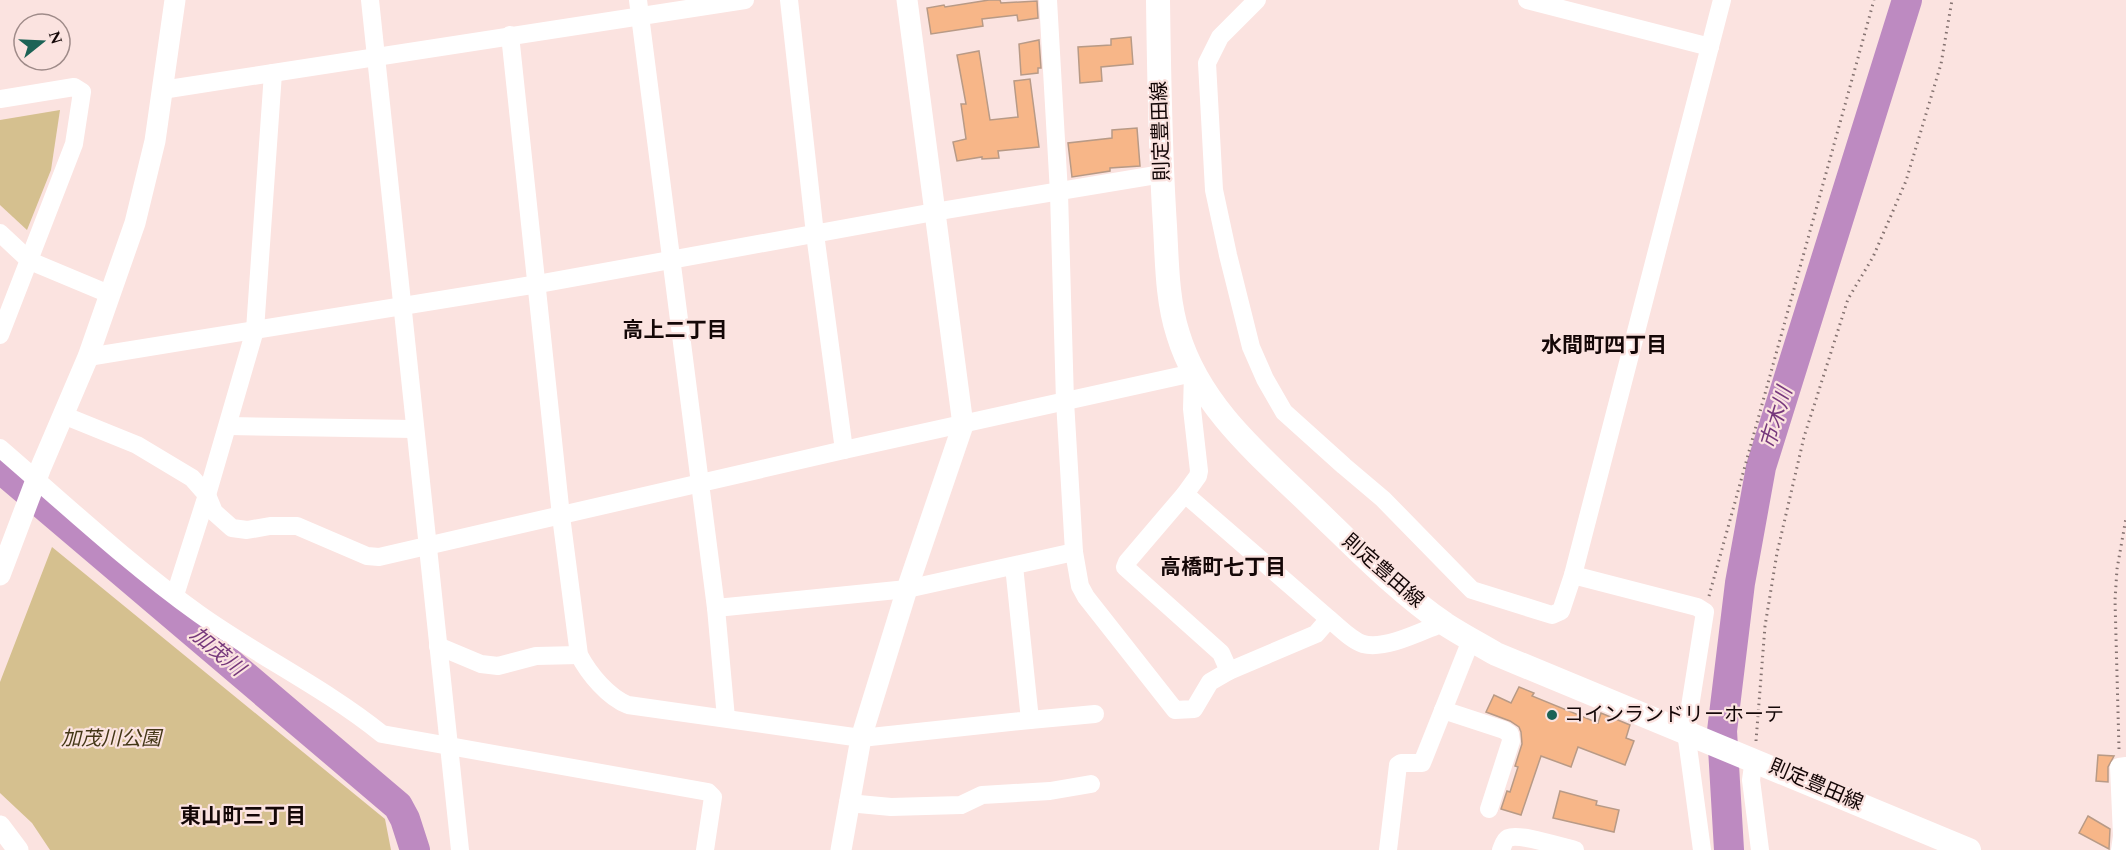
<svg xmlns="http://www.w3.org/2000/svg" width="2126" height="850" font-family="Spectral,'Noto Sans JP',serif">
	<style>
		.green { fill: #d5c08f }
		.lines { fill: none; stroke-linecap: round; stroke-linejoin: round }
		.river { stroke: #bd8ac1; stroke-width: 30 }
		.building { fill: #f7b688; stroke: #b89a86; stroke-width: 1.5 }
		.path { stroke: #847270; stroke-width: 3; stroke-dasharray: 1.5 4.5; stroke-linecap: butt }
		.minor { stroke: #fff; stroke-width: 18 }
		.tertiary { stroke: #fff; stroke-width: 21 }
		.secondary { stroke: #fff; stroke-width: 24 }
		.poi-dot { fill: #1c6356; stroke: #fbe3e0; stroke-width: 2 }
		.labels { text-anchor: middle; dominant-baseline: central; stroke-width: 4.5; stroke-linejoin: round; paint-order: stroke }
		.street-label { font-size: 20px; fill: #140707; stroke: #fbe3e0 }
		.poi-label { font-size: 20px; fill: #140707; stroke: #fbe3e0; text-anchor: start }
		.park-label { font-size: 20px; font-style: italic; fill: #433616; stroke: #fbe3e0 }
		.neighbourhood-label { font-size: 21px; font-weight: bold; fill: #140707; stroke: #fbe3e0 }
		.water-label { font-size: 21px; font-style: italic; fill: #76387c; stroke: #fbe3e0 }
	</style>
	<rect width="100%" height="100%" fill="#fbe3e0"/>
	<!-- green -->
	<g class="green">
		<path d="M60 110 51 170 27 230 0 205V120Z"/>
		<path d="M52 547 385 819 391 850H50L32 823 0 793V682Z"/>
	</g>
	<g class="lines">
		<!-- river -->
		<g class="river">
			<path d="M0 468 398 806 405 819 415 850"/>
			<path d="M1729 850 1722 731 1740 583 1761 467 1907 0"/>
		</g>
	</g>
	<!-- building -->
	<g class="building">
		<path d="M989 0H1000L1001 3 1037 1 1038 18 1018 21 1017 15 982 19 983 26 931 34 927 8 944 5 945 7Z"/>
		<path d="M1131 37 1133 64 1101 67 1102 81 1080 83 1078 47 1111 45V39Z"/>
		<path d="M1039 40 1041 68H1038V73L1021 75 1019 44Z"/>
		<path d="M979 51 990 120 1018 117 1014 81 1030 79 1039 147 998 151 999 158 982 159V157L957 161 953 142 966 139 961 104H966L957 55Z"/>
		<path d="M1137 128 1140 166 1110 168V171L1072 177 1068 143 1112 138V130Z"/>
		<path d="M1519 687 1534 693 1532 696 1598 723 1601 713 1630 725 1626 738 1634 741 1625 765 1578 747 1571 767 1541 756 1521 815 1501 809 1507 791 1510 792 1518 767 1515 766 1522 744 1521 732 1519 727 1510 721 1486 712 1494 695 1511 703Z"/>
		<path d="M2098 755 2114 756 2108 767V782L2096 781Z"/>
		<path d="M1560 791 1597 801 1596 805 1619 810 1614 832 1553 818Z"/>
		<path d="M2088 816 2110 829 2109 849 2079 833Z"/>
	</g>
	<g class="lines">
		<!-- path -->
		<g class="path">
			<path d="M1709 596 1874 0"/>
			<path d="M1756 741 1765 626 1777 553 1804 437 1848 299 1873 257 1906 181 1941 64 1952 0"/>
			<path d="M2119 749 2115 600 2117 569 2126 518"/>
		</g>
		<!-- minor -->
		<g class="minor">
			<path d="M370 0 460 850"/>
			<path d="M638 0 716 608 726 718"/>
			<path d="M789 0 815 234 844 450"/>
			<path d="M1257 0 1220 37 1207 63 1214 190 1228 255 1251 347 1265 379 1284 412 1344 466 1383 499 1472 590 1552 615 1561 611 1573 575 1722 0"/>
			<path d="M1527 0 1710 47"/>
			<path d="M510 35 561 516 579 655C589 674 608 697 628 705L861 738 1030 720 1014 566"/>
			<path d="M162 90 745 0"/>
			<path d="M0 99 74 87 82 92 74 144 0 335"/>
			<path d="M0 233 30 261 109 294"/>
			<path d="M88 357 538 284 934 212 1162 174"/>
			<path d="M63 415 137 445 192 478 207 495 214 512 232 528 247 530 270 526H297L367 556 379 557 844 450 1193 373 1192 409 1199 471 1198 476 1185 494"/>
			<path d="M228 426 414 429"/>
			<path d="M0 448C65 504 129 564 199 614 258 656 325 688 382 734L708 792 713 797 705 850"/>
			<path d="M1074 552 1080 586 1086 597 1175 710 1194 709 1210 682 1229 671 1316 634 1329 619C1339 627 1351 640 1363 644 1386 650 1422 631 1443 623"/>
			<path d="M1573 575 1697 607 1705 612 1686 732 1702 850"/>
			<path d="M175 595 207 495 255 330 273 73"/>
			<path d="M716 608 907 589 1074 552 1065 401 1059 193 1048 0"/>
			<path d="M438 646 481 664 498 666 536 656 579 655"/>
			<path d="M1229 671 1221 653 1125 567 1127 562 1185 494 1329 619"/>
			<path d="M1443 710 1504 730 1510 734 1511 741 1489 809"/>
			<path d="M1030 720 1095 714"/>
			<path d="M1754 759 1751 780 1760 850"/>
			<path d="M848 803 891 807 961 805 982 795 1050 791 1091 784"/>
			<path d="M1388 850 1398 765 1401 763H1422L1471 640"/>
			<path d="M1501 850C1503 846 1504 840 1508 838 1520 833 1561 847 1575 850"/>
			<path d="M2120 850 2122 836 2119 767 2126 766"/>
		</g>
		<!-- tertiary -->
		<g class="tertiary">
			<path d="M0 575 41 467 88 357 135 223 155 141 175 0"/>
			<path d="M0 826 18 850"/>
			<path d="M841 850 861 738 907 589 963 425 907 0"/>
		</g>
		<!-- secondary -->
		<path class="secondary" d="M1158 0C1159 76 1160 151 1165 226 1167 262 1167 300 1178 334 1200 407 1260 456 1313 507 1355 547 1397 591 1445 624 1462 635 1479 644 1496 654L1969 850"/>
	</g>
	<!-- markers -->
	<circle class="poi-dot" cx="1552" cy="715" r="6"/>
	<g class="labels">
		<!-- street labels -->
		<g class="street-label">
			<text transform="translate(1161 131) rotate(-92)">則定豊田線</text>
			<text transform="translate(1383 571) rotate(41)">則定豊田線</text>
			<text transform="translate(1816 785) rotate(23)">則定豊田線</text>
		</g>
		<!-- poi labels -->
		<g class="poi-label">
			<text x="1564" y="715">コインランドリーホーテ</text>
		</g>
		<!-- park labels -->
		<g class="park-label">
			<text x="111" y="739">加茂川公園</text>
		</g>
		<!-- neighbourhood labels -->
		<g class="neighbourhood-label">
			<text x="675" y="331">高上二丁目</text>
			<text x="1604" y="346">水間町四丁目</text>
			<text x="1223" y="568">高橋町七丁目</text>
			<text x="243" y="817">東山町三丁目</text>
		</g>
		<!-- water labels -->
		<g class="water-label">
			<text transform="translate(1777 418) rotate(-73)">市木川</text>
			<text transform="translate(217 652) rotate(40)">加茂川</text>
		</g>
	</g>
	<!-- north arrow -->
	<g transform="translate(42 42) rotate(72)"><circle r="28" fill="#fbe3e0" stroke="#9f8b89" stroke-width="1.5"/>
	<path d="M0-4.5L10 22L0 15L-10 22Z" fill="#1c6356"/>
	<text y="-9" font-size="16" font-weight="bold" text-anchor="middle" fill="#140707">N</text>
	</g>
</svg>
